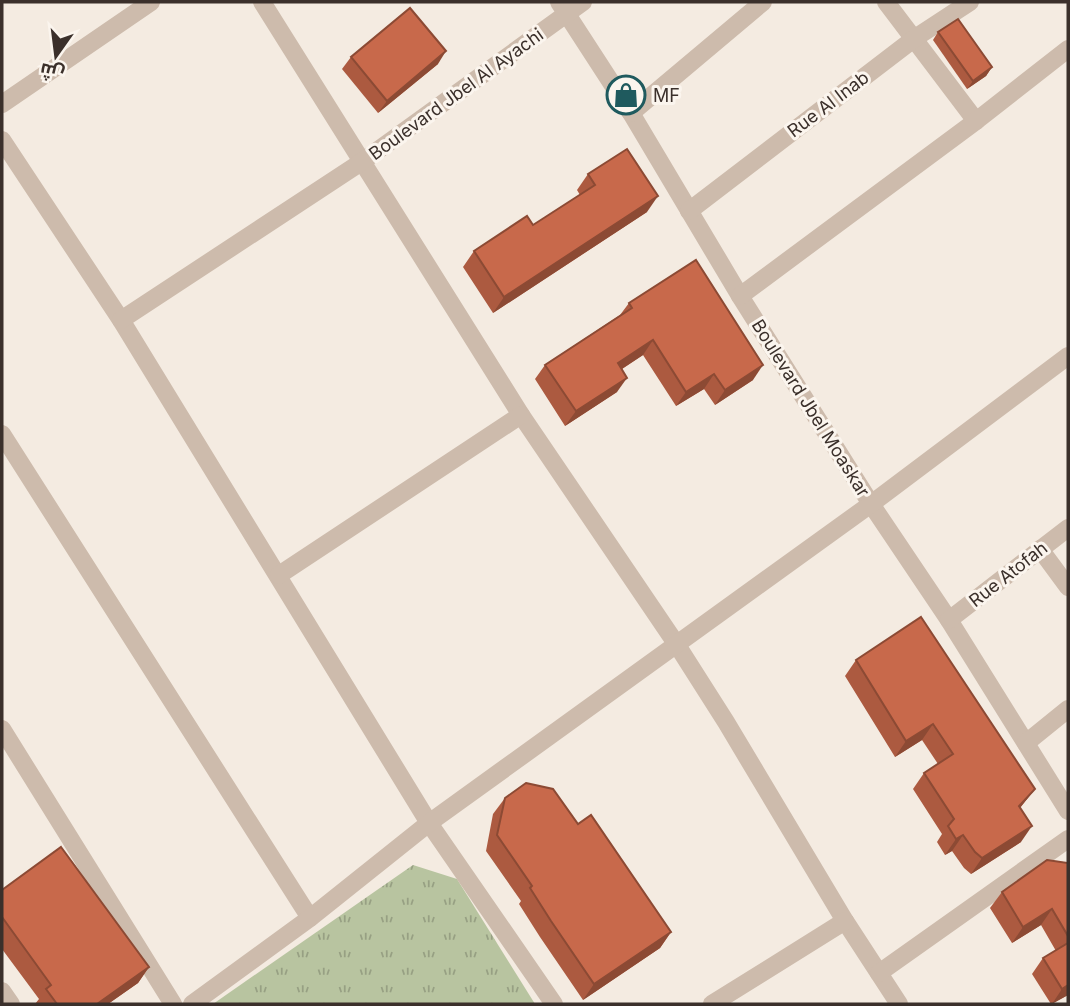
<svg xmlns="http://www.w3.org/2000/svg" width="1070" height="1006" font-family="Inter,Cairo,sans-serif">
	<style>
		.grass { fill: url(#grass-tufts) }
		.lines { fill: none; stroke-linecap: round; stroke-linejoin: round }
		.street { stroke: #cdbbac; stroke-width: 18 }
		.wall { fill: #ac5a40 }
		.shaded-wall { fill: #8c4a34 }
		.building { fill: #c8694b; stroke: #8c4a34; stroke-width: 2 }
		.labels { text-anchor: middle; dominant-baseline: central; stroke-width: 6; stroke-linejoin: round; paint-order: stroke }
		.street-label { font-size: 18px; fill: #3b302b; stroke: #fbf5ee }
		.poi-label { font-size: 18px; fill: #3b302b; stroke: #fbf5ee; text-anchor: start }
	</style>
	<defs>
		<pattern id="grass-tufts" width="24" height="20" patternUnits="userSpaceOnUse" patternTransform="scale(1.75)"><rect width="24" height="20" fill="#b8c4a0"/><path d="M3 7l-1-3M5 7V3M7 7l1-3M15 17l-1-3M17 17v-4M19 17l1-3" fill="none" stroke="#97a083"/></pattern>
	</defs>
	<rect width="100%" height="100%" fill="#f4ebe1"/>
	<!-- grass -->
	<path class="grass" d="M413 865 457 879 535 1004H213Z"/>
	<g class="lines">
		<!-- street -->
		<g class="street">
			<path d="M262 2 521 415 677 645 726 722 845 921 899 1004"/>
			<path d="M559 2 631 113 740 296 871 504 949 620 1068 811"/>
			<path d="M886 2 976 121"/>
			<path d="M2 104 151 2"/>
			<path d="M631 113 763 2"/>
			<path d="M2 140 121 320 429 823 554 1004"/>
			<path d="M689 211 915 38 970 2"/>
			<path d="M740 296 976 121 1068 49"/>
			<path d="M121 320 363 161 583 2"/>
			<path d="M2 434 310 918"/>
			<path d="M1040 549 1068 587"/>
			<path d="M279 575 521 415"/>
			<path d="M949 620 1068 528"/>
			<path d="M2 729 173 1004"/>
			<path d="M1026 743 1068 709"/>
			<path d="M879 973 1068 839"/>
			<path d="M2 991 11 1004"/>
			<path d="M192 1004 310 918 429 823 871 504 1068 356"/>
			<path d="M712 1004 845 921"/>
		</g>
	</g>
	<!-- wall -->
	<g class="wall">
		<path d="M938 32 992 67 986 76 967 89 933 40Z"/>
		<path d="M351 57 438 64 378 113 342 69Z"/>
		<path d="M588 174 647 212 493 313 463 267 474 251 533 225 580 195 577 190Z"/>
		<path d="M629 303 753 380 715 405 704 389 676 406 643 355 622 369 617 392 565 426 535 379 545 365 620 315Z"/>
		<path d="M856 660 1035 789 1020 808 1021 842 971 874 964 868 952 851 945 855 937 842 942 834 913 789 924 773 938 764 922 740 895 757 845 676Z"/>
		<path d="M505 798 578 824 671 932 660 948 583 1000 540 937 519 904 521 901 486 851 493 814Z"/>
		<path d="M1068 863V995L1051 1004 1032 974 1043 958 1056 951 1041 925 1012 943 990 908 1002 892Z"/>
		<path d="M2 890 149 967 138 983 108 1004H35L39 999 2 949Z"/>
	</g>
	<!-- shaded-wall -->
	<g class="shaded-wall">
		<path d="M446 51 438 64 378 113 387 101Z"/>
		<path d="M992 67 986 76 967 89 973 81Z"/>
		<path d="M658 196 647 212 493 313 504 297Z"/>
		<path d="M653 340 643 355 608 378 618 363Z"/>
		<path d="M763 365 753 380 715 405 725 390Z"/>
		<path d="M714 374 704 389 676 406 686 392Z"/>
		<path d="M627 378 617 392 565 426 576 411Z"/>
		<path d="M933 724 922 740 895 757 906 741Z"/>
		<path d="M1035 789 1023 804 1008 822 1019 806Z"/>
		<path d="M1032 826 1021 842 971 874 982 858Z"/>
		<path d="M963 835 952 851 945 855 956 839Z"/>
		<path d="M1052 909 1041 925 1012 943 1023 927Z"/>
		<path d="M671 932 660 948 583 1000 594 984Z"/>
		<path d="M149 967 138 983 108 1004H97Z"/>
		<path d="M1068 985V995L1052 1004 1062 989Z"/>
	</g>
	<!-- building -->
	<g class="building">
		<path d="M410 8 446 51 387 101 351 57Z"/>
		<path d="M958 19 992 67 973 81 938 32Z"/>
		<path d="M627 149 658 196 504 297 474 251 527 216 533 225 595 185 588 174Z"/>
		<path d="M696 260 763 365 725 390 714 374 686 392 653 340 618 363 627 378 576 411 545 365 632 308 629 303Z"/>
		<path d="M921 617 1035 789 1019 806 1032 826 982 858 975 852 963 835 956 839 948 826 954 819 924 773 953 754 933 724 906 741 856 660Z"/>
		<path d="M526 783 553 789 578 824 591 815 671 932 594 984 551 921 530 888 532 886 497 835 505 798Z"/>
		<path d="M61 847 149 967 97 1004H57L46 989 51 985 2 917V890Z"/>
		<path d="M1047 860 1068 863V936L1052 909 1023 927 1002 892Z"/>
		<path d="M1068 943V985L1062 989 1043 958Z"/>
	</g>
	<!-- icons -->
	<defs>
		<symbol id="shop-ring" viewBox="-11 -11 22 22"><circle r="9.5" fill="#fbf5ee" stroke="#1f5a5e" stroke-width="1.5"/><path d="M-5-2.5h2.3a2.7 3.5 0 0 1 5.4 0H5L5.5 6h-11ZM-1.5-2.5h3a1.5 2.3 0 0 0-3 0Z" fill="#1f5a5e"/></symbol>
	</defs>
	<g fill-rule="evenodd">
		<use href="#shop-ring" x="604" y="73" width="44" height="44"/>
	</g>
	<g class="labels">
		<!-- street labels -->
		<g class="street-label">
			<text transform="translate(456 94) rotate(-36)">Boulevard Jbel Al Ayachi</text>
			<text transform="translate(828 104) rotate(-37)">Rue Al Inab</text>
			<text transform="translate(811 408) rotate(58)">Boulevard Jbel Moaskar</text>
			<text transform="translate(1008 574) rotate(-38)">Rue Atofah</text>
		</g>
		<!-- poi labels -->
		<g class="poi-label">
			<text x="653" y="95">MF</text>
		</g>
	</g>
	<!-- border -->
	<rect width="1070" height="1006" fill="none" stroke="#3b302b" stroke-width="7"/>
	<!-- north arrow -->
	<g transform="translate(56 56) rotate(194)" stroke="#fbf5ee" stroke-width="5" paint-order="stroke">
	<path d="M0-5L12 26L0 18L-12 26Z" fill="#3b302b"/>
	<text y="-10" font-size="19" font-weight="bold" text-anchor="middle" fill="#3b302b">ش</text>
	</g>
</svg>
